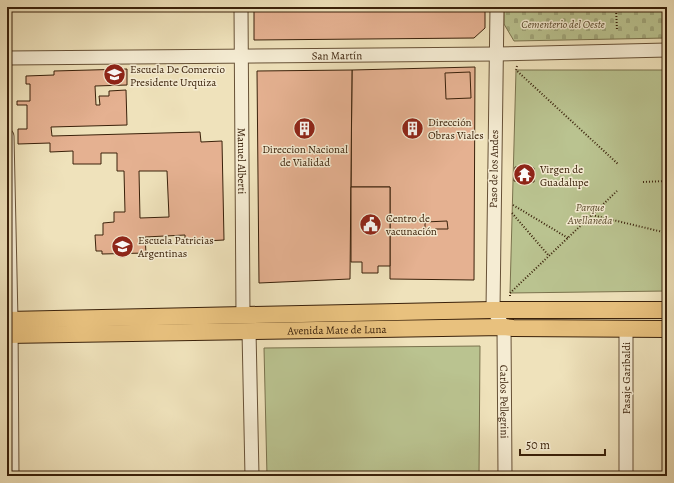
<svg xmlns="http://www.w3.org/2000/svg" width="674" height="483" font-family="Alegreya,serif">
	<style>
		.green { fill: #bac390; stroke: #7a724d }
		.cemetery { fill: url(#cemetery-stones); stroke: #7a724d }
		.building { fill: #e5b191; stroke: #3a210a; fill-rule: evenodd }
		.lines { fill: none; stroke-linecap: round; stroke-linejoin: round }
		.minor-casing { stroke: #675136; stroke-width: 15 }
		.major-casing { stroke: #3a210a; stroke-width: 18 }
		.path { stroke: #3a210a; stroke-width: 2; stroke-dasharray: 1 2; stroke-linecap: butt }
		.minor { stroke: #f5ecd3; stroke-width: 13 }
		.major { stroke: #e8c17e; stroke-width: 16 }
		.labels { text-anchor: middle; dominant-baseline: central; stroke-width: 3; stroke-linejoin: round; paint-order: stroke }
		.park-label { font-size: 11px; font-style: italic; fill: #5a4a2c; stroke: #f5ecd3 }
		.street-label { font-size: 11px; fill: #3a210a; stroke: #f5ecd3 }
		.poi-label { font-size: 11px; fill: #3a210a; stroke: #f5ecd3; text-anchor: start }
	</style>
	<defs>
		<pattern id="cemetery-stones" width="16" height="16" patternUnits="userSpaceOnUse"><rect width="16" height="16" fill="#bac390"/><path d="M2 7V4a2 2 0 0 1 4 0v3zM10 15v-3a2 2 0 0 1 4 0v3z" fill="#a1a77b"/></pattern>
	</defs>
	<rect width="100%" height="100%" fill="#efe2bb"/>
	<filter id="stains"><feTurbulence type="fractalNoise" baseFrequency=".005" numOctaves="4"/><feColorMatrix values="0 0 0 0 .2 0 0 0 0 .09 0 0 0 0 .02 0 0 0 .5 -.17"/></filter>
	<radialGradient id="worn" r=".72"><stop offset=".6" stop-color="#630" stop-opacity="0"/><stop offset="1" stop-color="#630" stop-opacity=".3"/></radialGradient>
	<!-- green -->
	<g class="green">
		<path d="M516 70H667V291L510 293Z"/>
		<path d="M480 346 479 476H267L264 348Z"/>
	</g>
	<!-- cemetery -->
	<path class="cemetery" d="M504 7H667V38L514 41 504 24Z"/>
	<!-- building -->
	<g class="building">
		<path d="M254 7H485V28L474 38 254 40Z"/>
		<path d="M475 67 474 280 390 279V187H351L352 70Z"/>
		<path d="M127 69V85L95 86 96 105H100L99 96H109V91L126 90 127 125 51 127 52 136 200 132 201 142 222 141 224 240 185 242V235L145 237 146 253 102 254V251H96L95 235H103V223L114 222V212H125L124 171H117V153H101V164H73V151L50 152V143L18 144V129H27V105H17V101H30V84H26V76L54 75V71ZM139 171H167L169 217 140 218Z"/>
		<path d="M352 70 350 279 259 283 257 71Z"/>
		<path d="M470 72 471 98 446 99 445 73Z"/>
		<path d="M515 167 534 168V182L514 181Z"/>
		<path d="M351 187H390V266H378V273H362V262H351Z"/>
		<path d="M447 221 448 229H435V232H425V222Z"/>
	</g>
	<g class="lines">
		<defs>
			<g id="minor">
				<path id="s1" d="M241 7 243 315"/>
				<path id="s2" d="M497 7 493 310 504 327 505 476"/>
				<path id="s3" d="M7 58 496 54 667 50"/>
				<path d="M7 136 11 320 12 476"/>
				<path d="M626 329V476"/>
				<path d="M249 331 252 476"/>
			</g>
			<g id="major">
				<path d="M7 320 493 310H667"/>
				<path id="s4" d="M7 335 504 327 513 328 667 329"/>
			</g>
		</defs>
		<!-- minor casing -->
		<use href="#minor" class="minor-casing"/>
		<!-- major casing -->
		<use href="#major" class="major-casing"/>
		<!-- path -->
		<g class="path">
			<path d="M616 7 617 31"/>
			<path d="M517 66 516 70 618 164"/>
			<path d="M643 182 667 181"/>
			<path d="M513 205 568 238"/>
			<path d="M512 213 549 256"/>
			<path d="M592 215 667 233"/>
			<path d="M510 296V293L617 191"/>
		</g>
		<!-- minor -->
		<use href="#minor" class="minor"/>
		<!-- major -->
		<use href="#major" class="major"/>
	</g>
	<!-- icons -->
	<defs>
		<symbol id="school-disc" viewBox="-11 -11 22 22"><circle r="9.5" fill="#8f2418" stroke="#f5ecd3"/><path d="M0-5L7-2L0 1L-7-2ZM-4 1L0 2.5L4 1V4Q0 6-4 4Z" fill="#fff"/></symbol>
		<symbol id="building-disc" viewBox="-11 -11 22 22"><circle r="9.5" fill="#8f2418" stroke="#f5ecd3"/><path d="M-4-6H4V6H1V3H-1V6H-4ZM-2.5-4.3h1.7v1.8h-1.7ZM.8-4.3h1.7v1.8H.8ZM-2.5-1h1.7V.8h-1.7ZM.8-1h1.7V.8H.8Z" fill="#fff"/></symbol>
		<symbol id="temple-disc" viewBox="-11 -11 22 22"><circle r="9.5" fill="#8f2418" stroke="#f5ecd3"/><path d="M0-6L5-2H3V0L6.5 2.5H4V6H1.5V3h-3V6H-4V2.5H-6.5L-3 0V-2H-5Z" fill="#fff"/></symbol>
		<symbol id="civic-disc" viewBox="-11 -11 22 22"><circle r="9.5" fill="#8f2418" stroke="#f5ecd3"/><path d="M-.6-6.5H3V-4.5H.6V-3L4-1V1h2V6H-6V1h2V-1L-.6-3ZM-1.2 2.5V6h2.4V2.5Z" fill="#fff"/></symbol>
	</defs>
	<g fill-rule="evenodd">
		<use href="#school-disc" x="102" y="62" width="25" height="25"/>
		<use href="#building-disc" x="400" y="116" width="25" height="25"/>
		<use href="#building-disc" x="292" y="116" width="25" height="25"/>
		<use href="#temple-disc" x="512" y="162" width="25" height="25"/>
		<use href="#civic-disc" x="358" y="212" width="25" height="25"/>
		<use href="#school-disc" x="110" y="234" width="25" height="25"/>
	</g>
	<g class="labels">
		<!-- park labels -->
		<g class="park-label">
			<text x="563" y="24">Cementerio del Oeste</text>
			<text x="590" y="207">Parque<tspan x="590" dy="13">Avellaneda</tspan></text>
		</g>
		<!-- street labels -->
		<g class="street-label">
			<text stroke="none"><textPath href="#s3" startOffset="330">San Martín</textPath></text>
			<text stroke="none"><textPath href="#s1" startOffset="154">Manuel Alberti</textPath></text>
			<text transform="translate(494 169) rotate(-89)">Paso de los Andes</text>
			<text stroke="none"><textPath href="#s4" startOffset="330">Avenida Mate de Luna</textPath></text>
			<text transform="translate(626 378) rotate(-90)">Pasaje Garibaldi</text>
			<text stroke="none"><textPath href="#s2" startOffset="398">Carlos Pellegrini</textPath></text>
		</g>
		<!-- poi labels -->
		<g class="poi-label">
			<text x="130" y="69">Escuela De Comercio<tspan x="130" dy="13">Presidente Urquiza</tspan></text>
			<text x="428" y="122">Dirección<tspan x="428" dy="13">Obras Viales</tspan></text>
			<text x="305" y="149" text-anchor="middle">Direccion Nacional<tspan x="305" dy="13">de Vialidad</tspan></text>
			<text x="540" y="169">Virgen de<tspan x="540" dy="13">Guadalupe</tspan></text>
			<text x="386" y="218">Centro de<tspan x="386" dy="13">vacunación</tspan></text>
			<text x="138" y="240">Escuela Patricias<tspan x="138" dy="13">Argentinas</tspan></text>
		</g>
	</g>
	<!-- margin -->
	<rect width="674" height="483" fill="none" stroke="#efe2bb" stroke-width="24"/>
	<rect x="8" y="8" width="658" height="467" fill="none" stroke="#3a210a" stroke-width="2"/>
	<rect x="12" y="12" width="650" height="459" fill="none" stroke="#3a210a"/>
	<!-- scale -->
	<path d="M520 449v6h85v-6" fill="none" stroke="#3a210a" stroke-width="2"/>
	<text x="526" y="449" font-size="12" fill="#3a210a" stroke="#f5ecd3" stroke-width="3" paint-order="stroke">50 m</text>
	<rect width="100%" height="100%" filter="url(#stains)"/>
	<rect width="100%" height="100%" fill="url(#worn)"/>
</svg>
